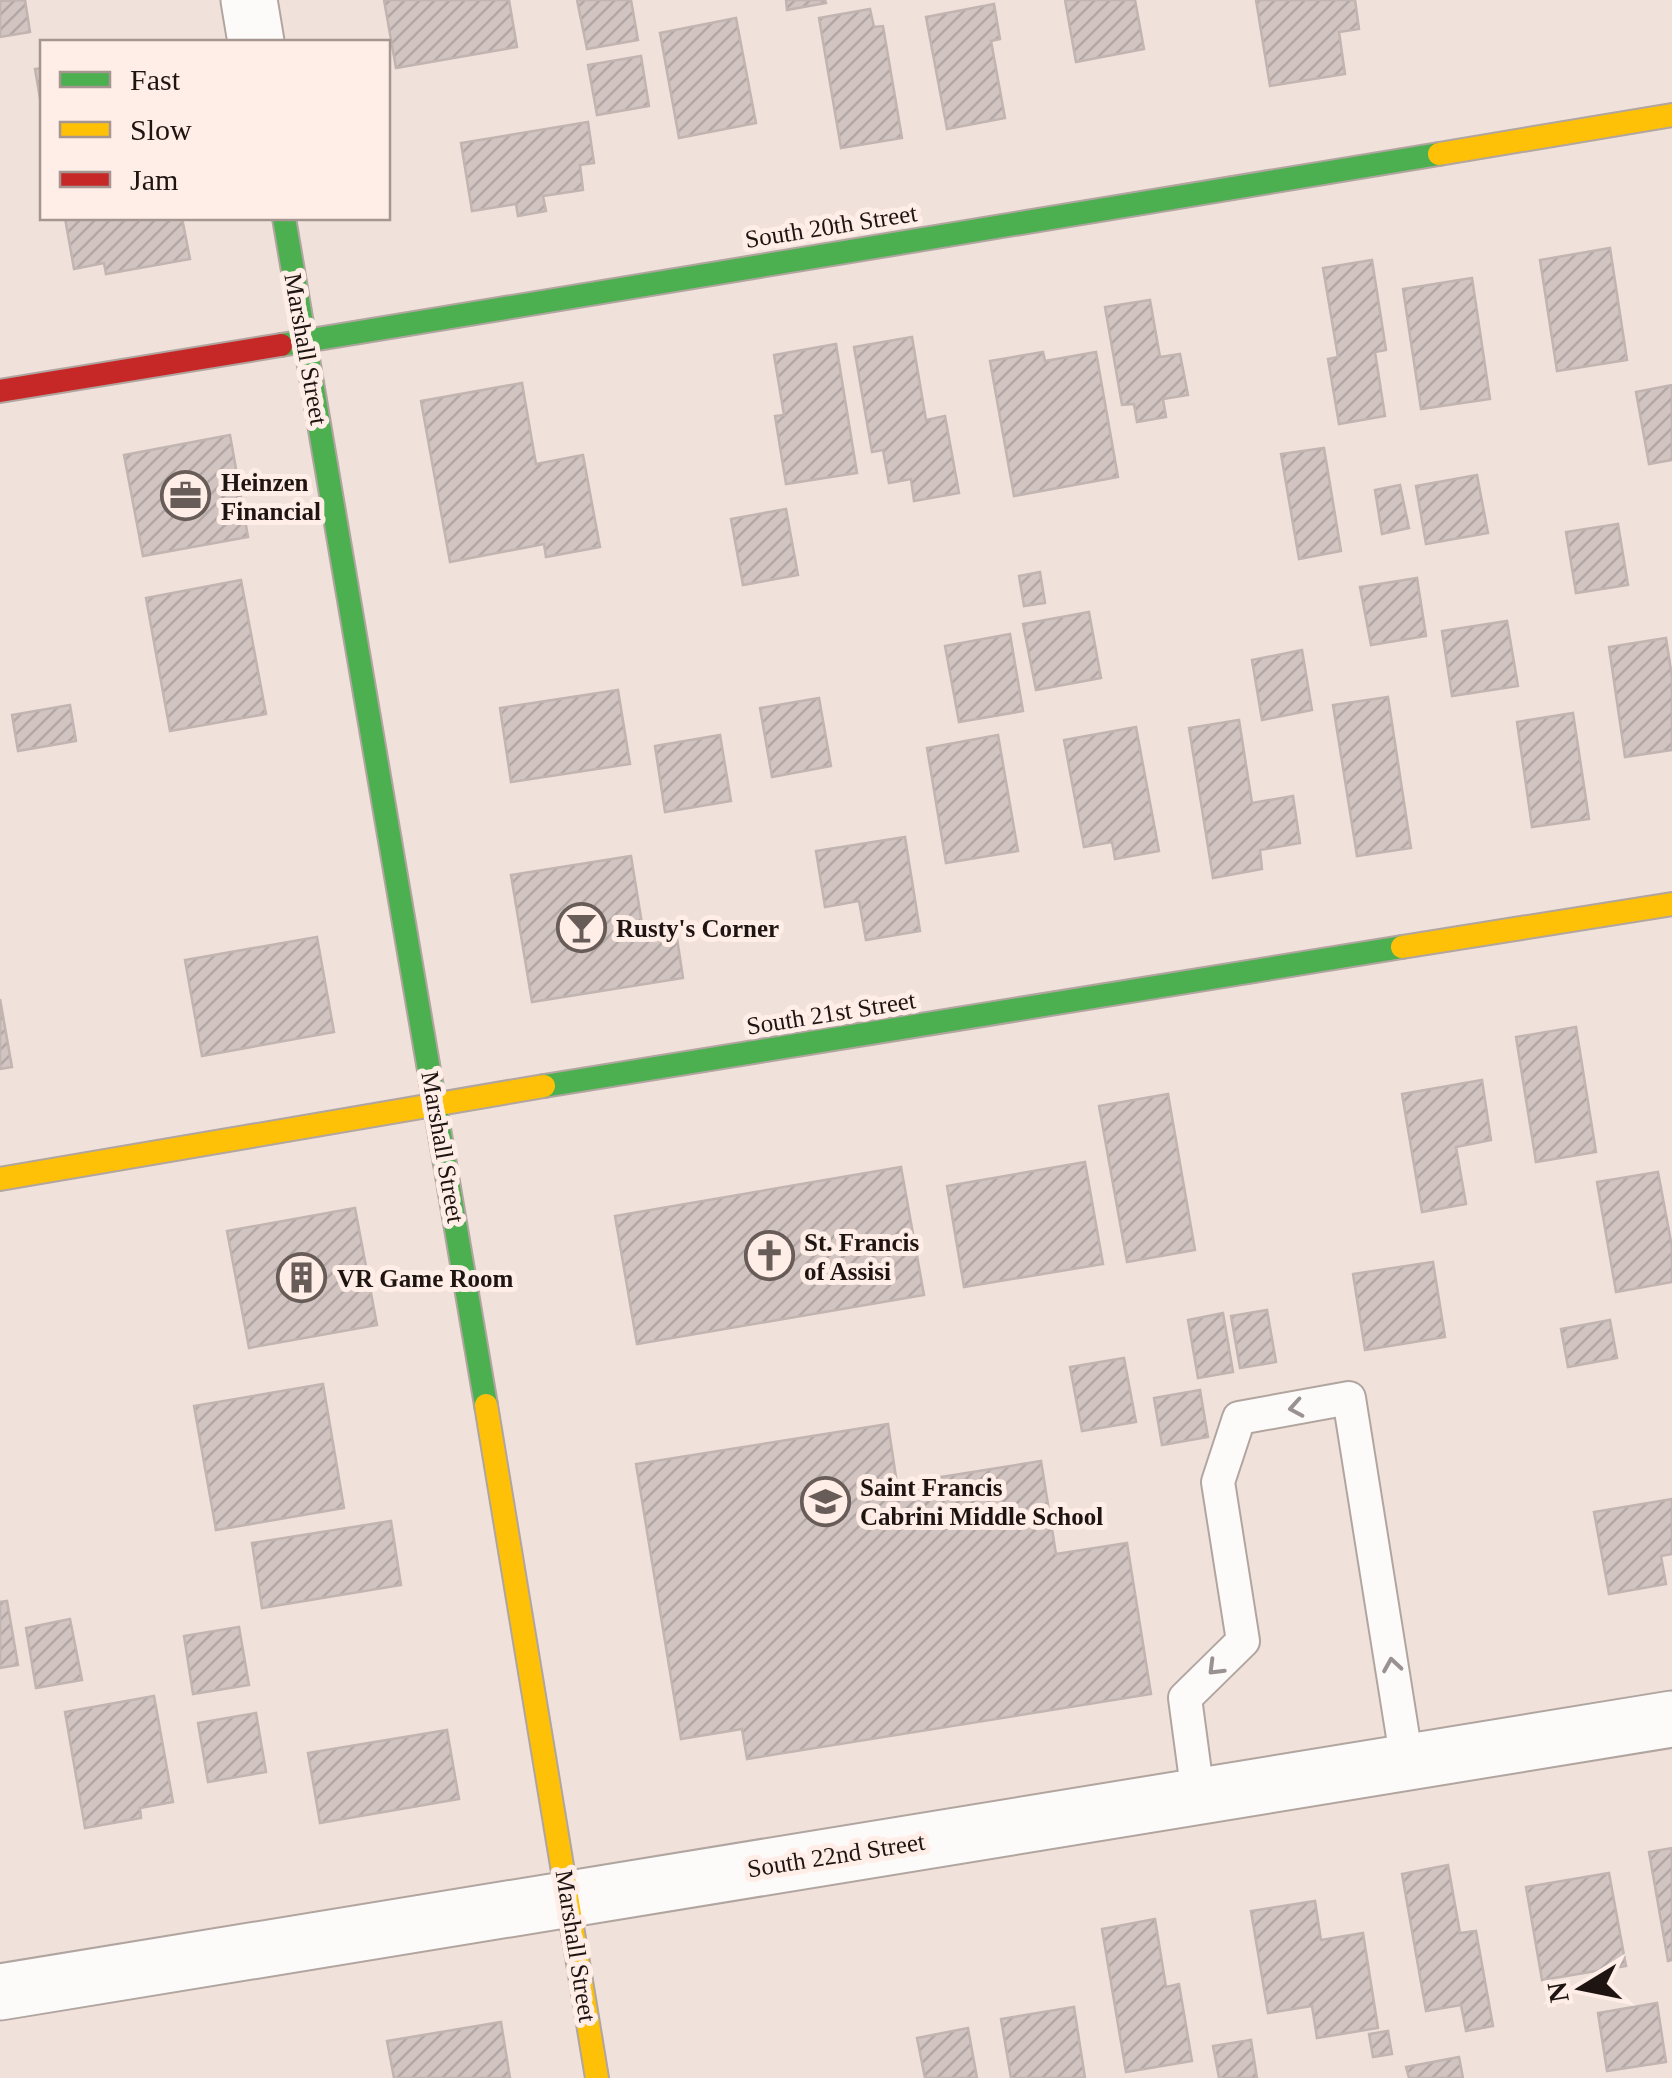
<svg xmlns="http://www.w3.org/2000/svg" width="1672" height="2078" font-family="Georgia,serif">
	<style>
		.building { fill: url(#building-hatch); stroke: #c1b4b1; stroke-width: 2.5 }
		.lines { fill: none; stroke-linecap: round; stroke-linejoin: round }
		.lane-casing { stroke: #b1a5a0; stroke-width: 36 }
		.street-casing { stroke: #b1a5a0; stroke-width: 59 }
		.fast-casing { stroke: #b1a5a0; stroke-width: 26 }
		.slow-casing { stroke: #b1a5a0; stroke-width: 26 }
		.jam-casing { stroke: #b1a5a0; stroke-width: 26 }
		.lane { stroke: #fdfafa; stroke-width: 32 }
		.street { stroke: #fdfafa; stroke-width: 55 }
		.fast { stroke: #4caf50; stroke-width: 22 }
		.slow { stroke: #ffc107; stroke-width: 22 }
		.jam { stroke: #c62828; stroke-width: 22 }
		.oneway { stroke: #999291 }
		.labels { text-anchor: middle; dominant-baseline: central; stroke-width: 10; stroke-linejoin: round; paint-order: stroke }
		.street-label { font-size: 25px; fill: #1e1411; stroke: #ffede7 }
		.poi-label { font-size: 25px; font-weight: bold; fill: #1e1411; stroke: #ffede7; text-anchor: start }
	</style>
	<defs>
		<pattern id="building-hatch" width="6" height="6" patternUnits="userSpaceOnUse" patternTransform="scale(2.5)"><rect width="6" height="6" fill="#d1c4c1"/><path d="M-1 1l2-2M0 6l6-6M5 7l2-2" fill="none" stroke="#b3a8a5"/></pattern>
	</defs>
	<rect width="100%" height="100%" fill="#f1e1db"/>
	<!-- building -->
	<g class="building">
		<path d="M25 0 30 32 0 37V1Z"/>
		<path d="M384 0H509L517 47 396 68Z"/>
		<path d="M577 0H631L638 40 587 49Z"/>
		<path d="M786 0H825L826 3 787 10Z"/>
		<path d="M1065 0H1135L1144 49 1076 62Z"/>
		<path d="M1256 0H1355L1359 29 1339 32 1345 74 1270 86Z"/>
		<path d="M994 4 1000 39 991 41 1005 118 947 129 926 17Z"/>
		<path d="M870 9 874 27 883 26 902 138 841 148 819 18Z"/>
		<path d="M736 18 756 123 679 138 660 33Z"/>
		<path d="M641 56 649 106 597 115 588 65Z"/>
		<path d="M42 68V110L35 69Z"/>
		<path d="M588 122 594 163 580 165 583 190 543 196 546 211 518 216 516 204 472 211 461 143Z"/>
		<path d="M65 218H182L190 259 106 274 104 263 74 269Z"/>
		<path d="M1610 248 1627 360 1557 371 1540 260Z"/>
		<path d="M1372 260 1386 350 1375 352 1385 416 1339 424 1328 359 1338 357 1323 268Z"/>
		<path d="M1472 278 1490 399 1421 409 1403 289Z"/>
		<path d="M1150 300 1160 357 1180 354 1188 395 1163 399 1166 417 1137 422 1134 404 1122 405 1105 307Z"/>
		<path d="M912 337 926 420 945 416 959 493 914 501 911 479 889 483 883 450 872 452 854 347Z"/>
		<path d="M836 344 857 473 786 484 775 416 784 415 774 355Z"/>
		<path d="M1043 352 1045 361 1096 352 1118 477 1014 496 990 361Z"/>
		<path d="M522 383 536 464 583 455 600 547 546 557 544 544 450 562 421 401Z"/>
		<path d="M1672 385V460L1649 464 1636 392Z"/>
		<path d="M230 435 248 537 143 556 124 455Z"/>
		<path d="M1324 448 1341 551 1299 559 1281 454Z"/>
		<path d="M1477 475 1488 533 1426 544 1416 486Z"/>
		<path d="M1400 485 1409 528 1382 534 1375 490Z"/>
		<path d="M786 509 798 575 743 585 731 519Z"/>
		<path d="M1618 524 1628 585 1576 593 1566 532Z"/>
		<path d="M1040 572 1045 603 1024 606 1019 576Z"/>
		<path d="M1417 578 1426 636 1371 645 1360 587Z"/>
		<path d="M241 580 266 714 170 731 146 598Z"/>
		<path d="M1089 612 1101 678 1036 690 1023 624Z"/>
		<path d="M1507 621 1518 686 1452 696 1442 631Z"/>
		<path d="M1010 634 1023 711 959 722 945 646Z"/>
		<path d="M1666 638 1672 677V750L1625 757 1609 647Z"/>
		<path d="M1302 650 1312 710 1262 720 1252 660Z"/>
		<path d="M618 690 630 764 511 782 500 708Z"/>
		<path d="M1388 697 1411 848 1357 856 1333 705Z"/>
		<path d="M819 698 831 766 772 777 760 708Z"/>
		<path d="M70 705 76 741 18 751 12 715Z"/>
		<path d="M1573 713 1589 819 1532 827 1517 722Z"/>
		<path d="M1239 720 1252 803 1293 796 1300 843 1260 850 1262 869 1213 878 1189 728Z"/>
		<path d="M1136 727 1159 851 1115 859 1112 842 1084 847 1064 740Z"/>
		<path d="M720 735 731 801 665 812 655 746Z"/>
		<path d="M998 735 1018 851 946 863 927 748Z"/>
		<path d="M905 837 920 931 866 940 859 901 825 907 816 851Z"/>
		<path d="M631 856 643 930 675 925 683 978 532 1002 511 875Z"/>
		<path d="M317 937 334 1032 202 1056 185 960Z"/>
		<path d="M0 999 12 1067 0 1069Z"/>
		<path d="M1576 1027 1596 1152 1536 1162 1516 1037Z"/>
		<path d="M1482 1080 1491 1140 1456 1147 1466 1204 1422 1212 1402 1094Z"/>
		<path d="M1168 1094 1195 1250 1127 1262 1099 1106Z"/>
		<path d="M1085 1162 1103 1264 964 1287 947 1186Z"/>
		<path d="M901 1167 924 1295 637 1344 615 1216Z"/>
		<path d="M1658 1172 1672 1247V1282L1616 1292 1597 1182Z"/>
		<path d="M355 1208 377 1325 249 1348 227 1231Z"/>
		<path d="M1433 1262 1445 1337 1365 1350 1353 1274Z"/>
		<path d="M1267 1310 1276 1362 1240 1368 1231 1316Z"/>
		<path d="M1223 1313 1233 1372 1198 1378 1188 1320Z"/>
		<path d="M1610 1320 1617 1358 1568 1367 1561 1329Z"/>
		<path d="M1124 1358 1136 1422 1082 1431 1070 1367Z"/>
		<path d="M323 1384 344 1508 216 1530 194 1406Z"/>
		<path d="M1200 1390 1208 1437 1162 1445 1154 1398Z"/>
		<path d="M888 1424 897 1484 1041 1461 1056 1554 1127 1543 1151 1694 747 1759 742 1729 681 1739 636 1464Z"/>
		<path d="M1672 1499V1554L1661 1556 1666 1584 1609 1594 1594 1512Z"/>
		<path d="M391 1521 401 1585 262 1608 252 1543Z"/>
		<path d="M7 1601 18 1665 0 1668V1602Z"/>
		<path d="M70 1619 82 1680 36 1688 26 1628Z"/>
		<path d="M239 1627 249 1685 193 1694 184 1636Z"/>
		<path d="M154 1696 173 1802 140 1808 141 1818 85 1828 65 1712Z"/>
		<path d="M256 1713 266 1772 208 1782 198 1723Z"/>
		<path d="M447 1730 459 1799 320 1823 308 1753Z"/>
		<path d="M1672 1848V1960L1668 1961 1649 1852Z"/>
		<path d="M1448 1865 1460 1933 1476 1931 1493 2026 1466 2031 1461 2005 1426 2011 1402 1874Z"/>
		<path d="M1609 1873 1626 1966 1542 1980 1526 1887Z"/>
		<path d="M1315 1901 1321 1940 1363 1933 1378 2028 1317 2038 1312 2006 1268 2013 1251 1911Z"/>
		<path d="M1155 1919 1166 1987 1179 1984 1192 2061 1126 2072 1102 1929Z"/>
		<path d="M1657 2003 1666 2062 1607 2071 1598 2013Z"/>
		<path d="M1074 2007 1085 2078H1011L1001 2019Z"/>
		<path d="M501 2022 510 2078H394L387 2041Z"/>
		<path d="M968 2028 977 2078H925L917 2038Z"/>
		<path d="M1388 2031 1392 2054 1373 2057 1369 2034Z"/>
		<path d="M1251 2040 1257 2078H1219L1213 2046Z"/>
		<path d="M1459 2057 1463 2078H1409L1406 2067Z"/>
	</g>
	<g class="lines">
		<defs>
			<path id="lane" d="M1198 1795 1185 1698 1243 1641 1218 1482 1239 1418 1349 1398 1407 1762"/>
			<g id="street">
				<path d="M249 0 256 42"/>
				<path d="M0 1992 1672 1719"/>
			</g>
			<g id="fast">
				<path d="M284 218 486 1405"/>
				<path d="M281 345 1439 154"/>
				<path d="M544 1086 1402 947"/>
			</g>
			<g id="slow">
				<path d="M1439 154 1672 115"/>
				<path d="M1402 947 1672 904"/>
				<path d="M0 1179 544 1086"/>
				<path d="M486 1405 597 2078"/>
			</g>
			<path id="jam" d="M0 391 281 345"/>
		</defs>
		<!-- lane casing -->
		<use href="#lane" class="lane-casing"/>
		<!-- street casing -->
		<use href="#street" class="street-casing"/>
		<!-- fast casing -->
		<use href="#fast" class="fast-casing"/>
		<!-- slow casing -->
		<use href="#slow" class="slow-casing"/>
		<!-- jam casing -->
		<use href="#jam" class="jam-casing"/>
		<!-- lane -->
		<use href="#lane" class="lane"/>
		<!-- street -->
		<use href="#street" class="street"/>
		<!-- fast -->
		<use href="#fast" class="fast"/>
		<!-- slow -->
		<use href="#slow" class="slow"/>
		<!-- jam -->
		<use href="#jam" class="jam"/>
	</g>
	<!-- one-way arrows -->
	<defs><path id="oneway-chevron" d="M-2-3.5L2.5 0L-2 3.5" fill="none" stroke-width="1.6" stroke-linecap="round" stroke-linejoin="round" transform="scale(2.5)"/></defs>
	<g class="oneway">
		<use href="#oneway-chevron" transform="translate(1296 1408) rotate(170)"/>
		<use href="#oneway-chevron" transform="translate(1392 1665) rotate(-99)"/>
		<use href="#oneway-chevron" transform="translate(1215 1668) rotate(135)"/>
	</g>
	<!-- icons -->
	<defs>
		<symbol id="office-ring" viewBox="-11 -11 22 22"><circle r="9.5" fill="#ffede7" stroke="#685c58" stroke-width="1.5"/><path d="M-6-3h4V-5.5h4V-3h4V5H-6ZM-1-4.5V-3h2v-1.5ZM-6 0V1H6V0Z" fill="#685c58"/></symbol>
		<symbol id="bar-ring" viewBox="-11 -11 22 22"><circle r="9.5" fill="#ffede7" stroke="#685c58" stroke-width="1.5"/><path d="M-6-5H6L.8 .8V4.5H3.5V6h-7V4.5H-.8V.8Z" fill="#685c58"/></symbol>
		<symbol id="church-ring" viewBox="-11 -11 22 22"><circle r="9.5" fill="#ffede7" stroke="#685c58" stroke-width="1.5"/><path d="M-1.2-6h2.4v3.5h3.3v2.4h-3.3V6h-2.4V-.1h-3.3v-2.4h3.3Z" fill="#685c58"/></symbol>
		<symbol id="building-ring" viewBox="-11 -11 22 22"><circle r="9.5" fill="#ffede7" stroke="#685c58" stroke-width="1.5"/><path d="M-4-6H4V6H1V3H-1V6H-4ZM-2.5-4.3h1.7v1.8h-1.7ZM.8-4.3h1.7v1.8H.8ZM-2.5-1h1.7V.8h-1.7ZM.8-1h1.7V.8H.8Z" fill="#685c58"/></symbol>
		<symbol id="school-ring" viewBox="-11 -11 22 22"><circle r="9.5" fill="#ffede7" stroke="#685c58" stroke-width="1.5"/><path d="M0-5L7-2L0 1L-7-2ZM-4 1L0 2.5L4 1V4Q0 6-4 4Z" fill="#685c58"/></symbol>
	</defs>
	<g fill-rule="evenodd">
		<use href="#office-ring" x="158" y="468" width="55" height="55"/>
		<use href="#bar-ring" x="554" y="900" width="55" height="55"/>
		<use href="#church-ring" x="742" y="1228" width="55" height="55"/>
		<use href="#building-ring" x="274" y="1250" width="55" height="55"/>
		<use href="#school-ring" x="798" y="1474" width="55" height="55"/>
	</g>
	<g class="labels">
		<!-- street labels -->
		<g class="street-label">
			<text transform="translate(831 226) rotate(-9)">South 20th Street</text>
			<text transform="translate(306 349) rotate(80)">Marshall Street</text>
			<text transform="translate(831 1013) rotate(-9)">South 21st Street</text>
			<text transform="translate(443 1147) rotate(80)">Marshall Street</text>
			<text transform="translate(836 1855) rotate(-9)">South 22nd Street</text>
			<text transform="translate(576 1946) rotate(81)">Marshall Street</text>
		</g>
		<!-- poi labels -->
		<g class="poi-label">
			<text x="221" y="482">Heinzen<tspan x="221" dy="29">Financial</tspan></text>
			<text x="616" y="928">Rusty's Corner</text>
			<text x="804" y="1242">St. Francis<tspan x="804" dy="29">of Assisi</tspan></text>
			<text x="337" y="1278">VR Game Room</text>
			<text x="860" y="1487">Saint Francis<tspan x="860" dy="29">Cabrini Middle School</tspan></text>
		</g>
	</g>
	<!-- legend -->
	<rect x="40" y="40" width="350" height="180" fill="#ffede7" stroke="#a59691" stroke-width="2.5"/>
	<rect x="60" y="72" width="50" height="15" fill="#4caf50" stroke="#a59691" stroke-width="2.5"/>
	<text x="130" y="90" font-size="30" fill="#1e1411">Fast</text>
	<rect x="60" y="122" width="50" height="15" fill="#ffc107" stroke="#a59691" stroke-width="2.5"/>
	<text x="130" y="140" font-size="30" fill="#1e1411">Slow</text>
	<rect x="60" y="172" width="50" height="15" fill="#c62828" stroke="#a59691" stroke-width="2.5"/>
	<text x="130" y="190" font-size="30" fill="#1e1411">Jam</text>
	<!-- north arrow -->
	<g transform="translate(1582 1988) rotate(260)" stroke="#ffede7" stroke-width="8" paint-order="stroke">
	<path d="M0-8L18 38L0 25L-18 38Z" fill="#1e1411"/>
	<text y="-15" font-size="28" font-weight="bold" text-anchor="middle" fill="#1e1411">N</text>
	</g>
</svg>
